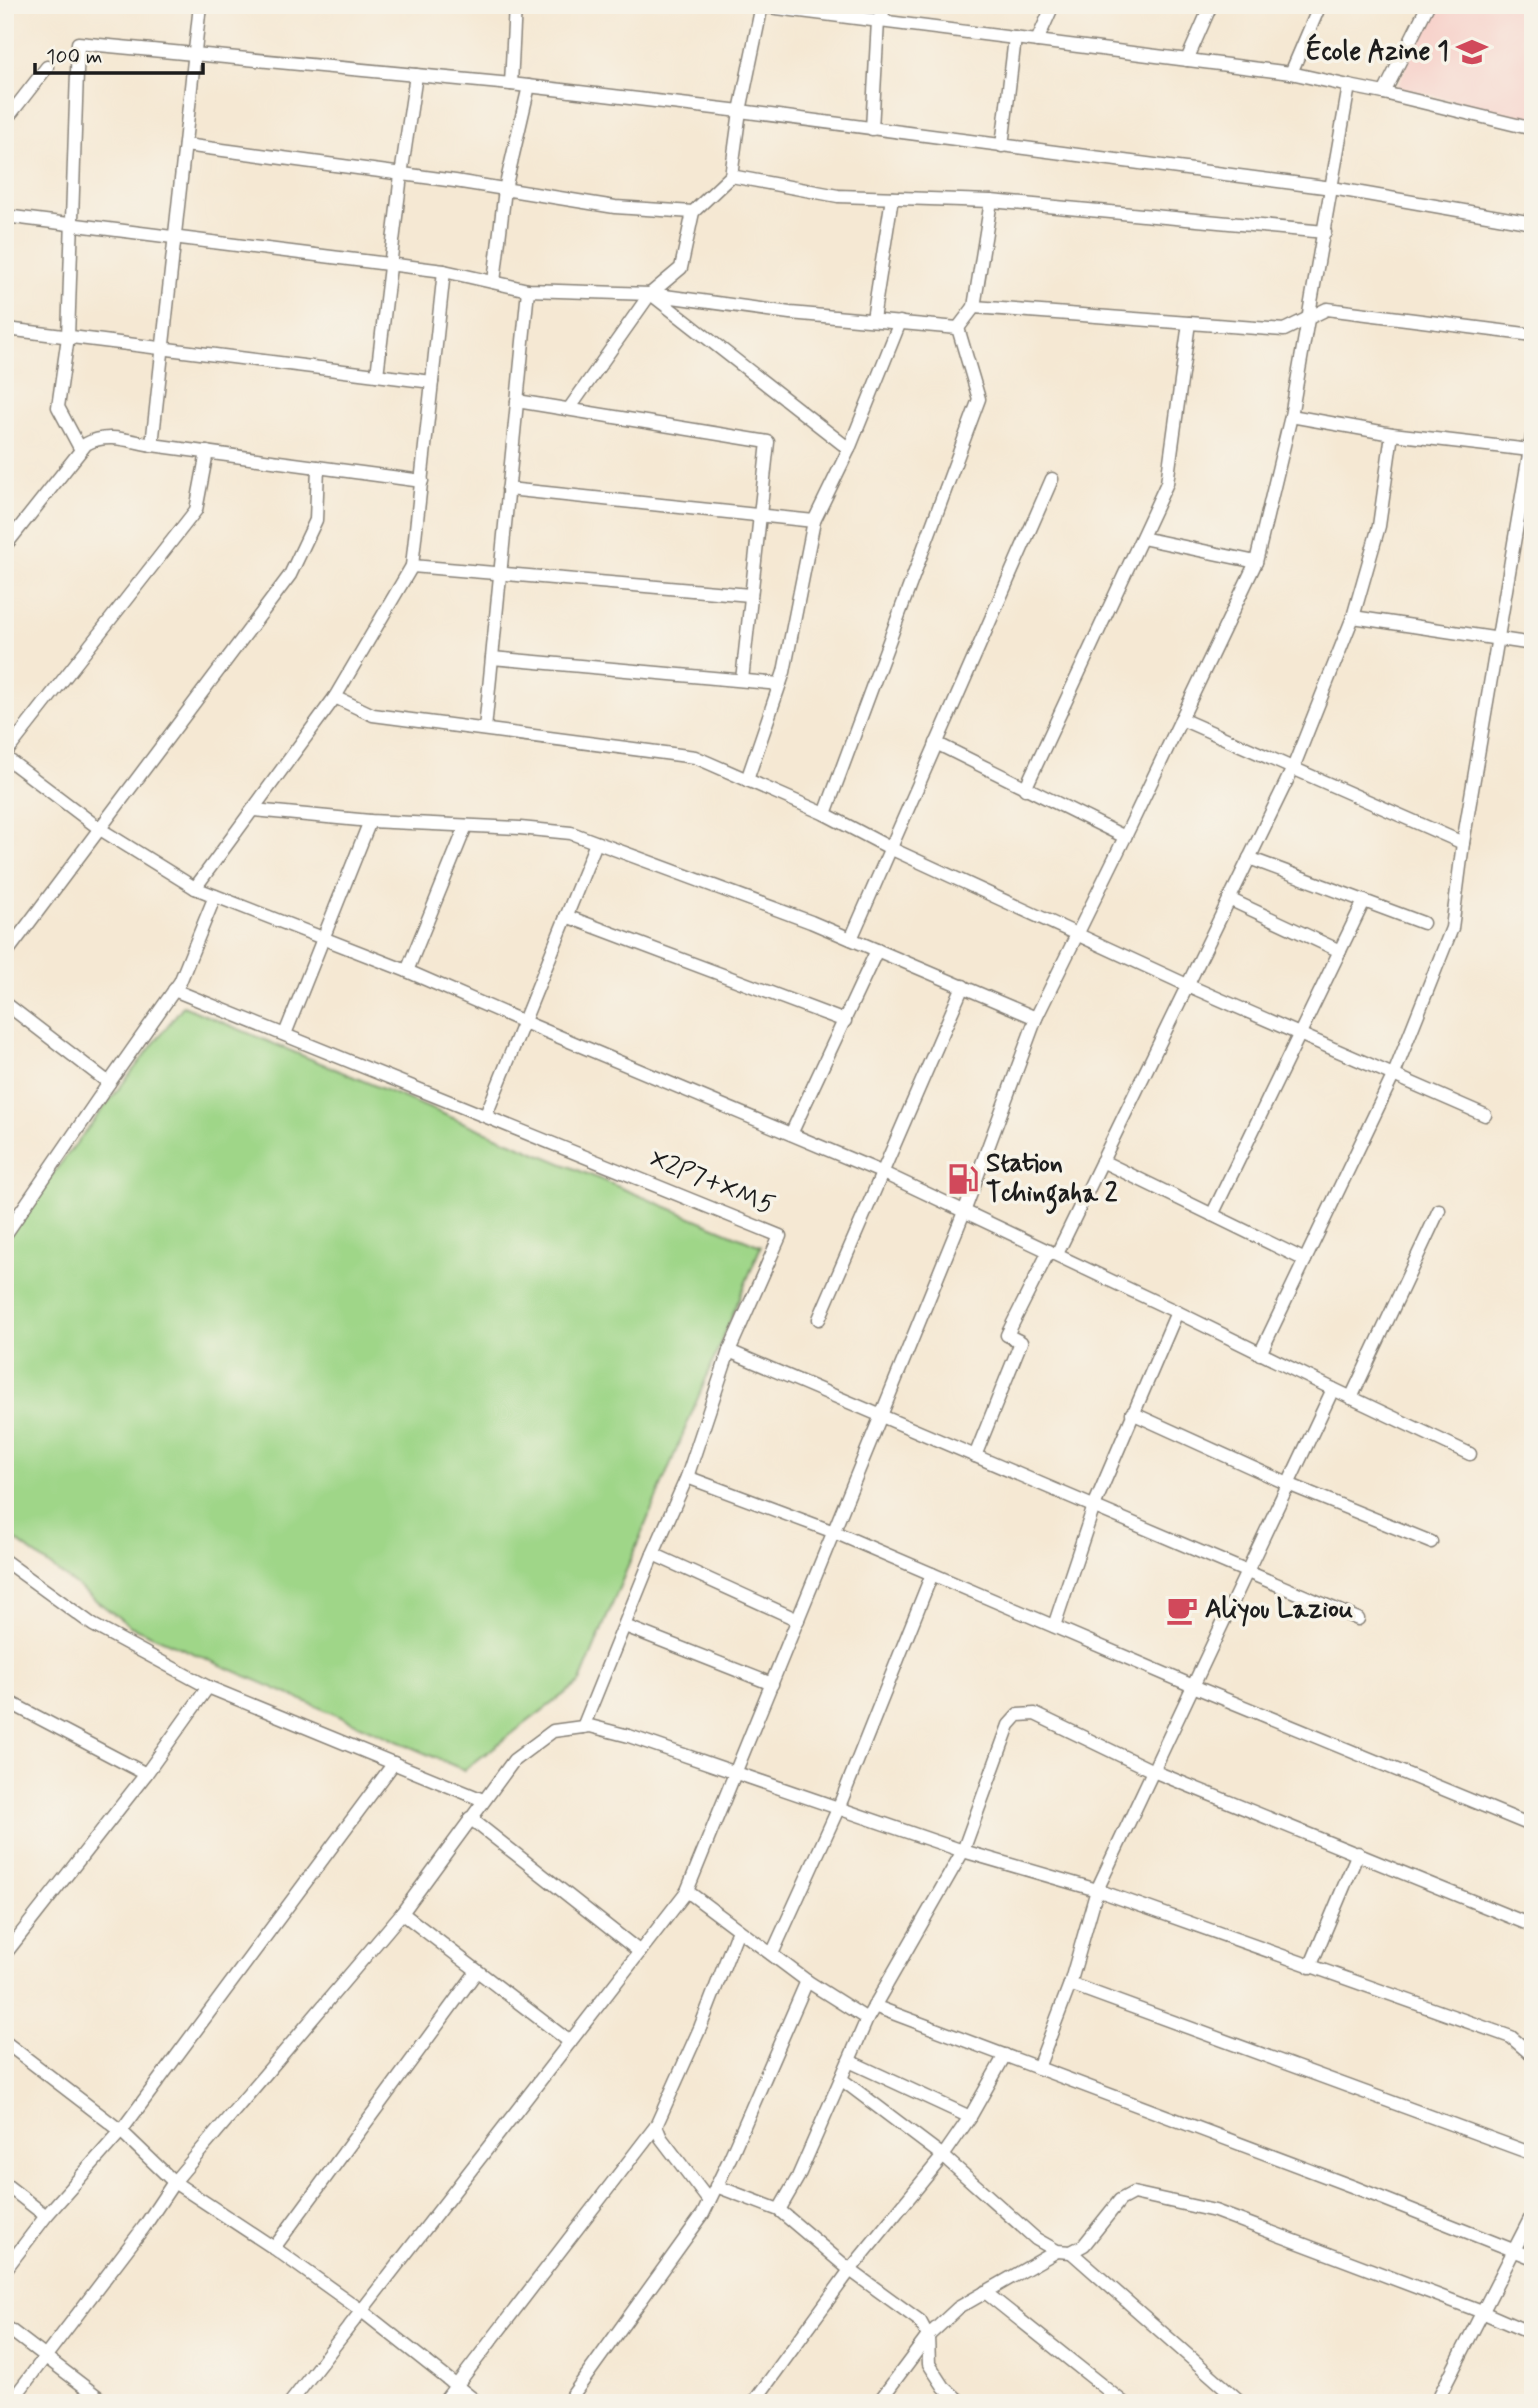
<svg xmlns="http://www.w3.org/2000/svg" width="1538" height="2408" font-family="Mynerve,sans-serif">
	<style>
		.built { fill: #f7d0c9 }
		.green { fill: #9fd688; stroke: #5e7952; stroke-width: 2 }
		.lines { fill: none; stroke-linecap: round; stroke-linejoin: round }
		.street-casing { stroke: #888278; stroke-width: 15 }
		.street { stroke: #fff; stroke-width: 12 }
		.labels { text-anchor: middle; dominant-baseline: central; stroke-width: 7; stroke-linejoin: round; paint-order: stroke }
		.poi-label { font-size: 26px; font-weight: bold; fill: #1c1c1c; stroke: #f7f3e8; text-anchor: start }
		.street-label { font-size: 26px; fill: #1c1c1c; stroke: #f7f3e8 }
	</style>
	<rect width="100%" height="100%" fill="#f7f3e8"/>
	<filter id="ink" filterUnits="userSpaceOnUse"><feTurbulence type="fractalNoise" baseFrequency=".0143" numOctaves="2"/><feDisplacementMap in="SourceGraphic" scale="14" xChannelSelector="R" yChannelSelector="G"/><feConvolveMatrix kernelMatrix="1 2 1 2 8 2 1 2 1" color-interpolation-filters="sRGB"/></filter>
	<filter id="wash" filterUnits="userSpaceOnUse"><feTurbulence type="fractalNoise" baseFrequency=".00686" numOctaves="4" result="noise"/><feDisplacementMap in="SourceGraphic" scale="28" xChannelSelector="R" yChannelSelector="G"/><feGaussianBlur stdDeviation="1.57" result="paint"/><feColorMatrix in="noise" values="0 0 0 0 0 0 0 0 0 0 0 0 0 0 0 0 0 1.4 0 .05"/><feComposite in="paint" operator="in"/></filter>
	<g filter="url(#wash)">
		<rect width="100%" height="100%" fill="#f5e8d3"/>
		<!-- built -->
		<path class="built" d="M1431 5H1509L1533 17V120L1397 87Z"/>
		<!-- green -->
		<path class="green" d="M183 1006 761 1246 580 1682 464 1770 130 1626 5 1532V1235Z"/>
	</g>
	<g filter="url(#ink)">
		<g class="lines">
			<defs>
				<g id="street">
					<path d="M1037 41 1053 5"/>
					<path d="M1187 60 1211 5"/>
					<path d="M1291 73 1320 5"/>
					<path d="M511 84 515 5"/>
					<path d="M1349 86 1384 93 1428 5"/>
					<path d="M1384 93 1533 129"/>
					<path d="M5 121 47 67"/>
					<path d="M872 129 878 21 887 5"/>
					<path d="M185 145 455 181 615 207 693 212"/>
					<path d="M1002 146 1015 38"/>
					<path d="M731 176 838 196 991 201 1325 232"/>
					<path d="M5 216 444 271 528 290 650 294 790 313 958 328 974 307 1284 330 1327 309 1533 335"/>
					<path d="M494 282 505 189 529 86"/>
					<path d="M651 294 849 449"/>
					<path d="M974 307 991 201"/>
					<path d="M873 319 892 198"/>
					<path d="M5 331 7 329 432 382"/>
					<path d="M377 375 401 175 416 75"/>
					<path d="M517 401 768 442 742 680"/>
					<path d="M569 409 650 294 681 268 693 212 731 176 740 111 762 5"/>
					<path d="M1291 416 1392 434 1530 450"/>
					<path d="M152 445 200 5"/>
					<path d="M81 450 58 407 68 337 78 43 511 84 740 111 1332 188 1533 223"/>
					<path d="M508 489 814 521"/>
					<path d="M1142 538 1256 562"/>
					<path d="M5 546 86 444C107 432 129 441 152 445L422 481"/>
					<path d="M412 566 750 595"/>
					<path d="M1353 617 1533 644"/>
					<path d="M492 658 780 684"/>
					<path d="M335 697 373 715 695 757 825 814 892 849 1187 985 1485 1115"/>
					<path d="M1181 719 1463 843"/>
					<path d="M485 729 528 290"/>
					<path d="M936 743 1125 837"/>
					<path d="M5 754 196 510 207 452"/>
					<path d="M5 757 100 829 195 888 407 971 524 1022 881 1172 1177 1312 1333 1389 1097 1890 1070 1984 1038 2068"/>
					<path d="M747 780 784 672 814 521 849 449 900 322"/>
					<path d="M1025 789 1167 483 1189 323"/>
					<path d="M254 810 370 821 520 828 571 833 811 922 1036 1018"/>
					<path d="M825 814 979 399 958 328"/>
					<path d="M1249 858 1423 923"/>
					<path d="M195 888 335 697 412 566 444 271"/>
					<path d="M1229 899 1340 951"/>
					<path d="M566 916 845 1021"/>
					<path d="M851 939 1052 479"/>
					<path d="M5 955 290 575 316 520 318 467"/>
					<path d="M407 971 466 826"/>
					<path d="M174 990 780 1236 729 1351 687 1477 653 1554 583 1727"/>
					<path d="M5 1003 109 1083 180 982 215 896"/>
					<path d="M285 1034 370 821"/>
					<path d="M486 1115 596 843"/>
					<path d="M791 1134 877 950"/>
					<path d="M1102 1161 1305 1260"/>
					<path d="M1212 1215 1364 901"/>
					<path d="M5 1235 109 1083"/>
					<path d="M1057 1254 1293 768 1353 617 1379 526 1392 434"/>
					<path d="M819 1319 963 986"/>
					<path d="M729 1351 1358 1619"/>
					<path d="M1260 1354 1394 1074 1452 928 1463 843 1533 431"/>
					<path d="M1333 1389 1470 1454"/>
					<path d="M1351 1398 1439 1210"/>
					<path d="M1132 1413 1288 1484 1431 1542"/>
					<path d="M975 1456 1021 1342 1007 1335 1049 1251"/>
					<path d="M687 1477 834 1532 1193 1686 1533 1826"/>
					<path d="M653 1554 798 1620"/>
					<path d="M5 1561 93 1625 208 1687"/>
					<path d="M625 1626 772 1684"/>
					<path d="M1054 1626 1094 1506 1177 1312"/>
					<path d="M5 1700 146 1774 208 1687 483 1800"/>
					<path d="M470 1818 640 1952"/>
					<path d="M687 1891 807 1981 867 2019"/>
					<path d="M402 1913 570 2042"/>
					<path d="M5 1954 146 1774"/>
					<path d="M772 1954 838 1809 932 1574"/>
					<path d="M1310 1967 1358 1853"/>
					<path d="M1070 1984 1533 2154"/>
					<path d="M874 2006 1354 2187 1533 2258"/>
					<path d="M5 2042 121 2131 394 1763"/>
					<path d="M849 2061 970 2117"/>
					<path d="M841 2079 943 2156 1036 2239 1057 2251 1071 2252 1084 2245 1120 2200 1133 2193 1215 2211 1482 2312 1533 2334"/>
					<path d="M5 2184 46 2216"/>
					<path d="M716 2186 779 2210 850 2270 920 2321 928 2336 929 2364 944 2387 962 2403"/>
					<path d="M709 2201 661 2138 656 2126 700 2028 738 1930"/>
					<path d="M779 2210 798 2177 867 2019 963 1851 1009 1725 1018 1715 1035 1714 1153 1771 1533 1926"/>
					<path d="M274 2248 477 1971"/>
					<path d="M1071 2252 1242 2403"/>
					<path d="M5 2270 46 2216 121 2131 174 2182 274 2248 362 2311 478 2403"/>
					<path d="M985 2292 1124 2403"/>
					<path d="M5 2326 106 2403"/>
					<path d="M10 2403 144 2227 174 2182 402 1913 514 1760 553 1731 590 1726 629 1736 963 1851 1097 1890 1511 2037 1533 2056"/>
					<path d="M290 2403 687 1891 964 1212 1036 1018 1125 837 1256 562 1291 416 1349 86 1291 73 753 5"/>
					<path d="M443 2403 656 2126"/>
					<path d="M567 2403 703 2214 730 2158 807 1981"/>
					<path d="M753 2403 850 2270 943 2156 970 2117 1005 2055"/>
					<path d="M878 2403 928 2336 958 2308 1057 2251"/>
					<path d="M1436 2403 1533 2213"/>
				</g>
			</defs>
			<!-- street casing -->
			<use href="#street" class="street-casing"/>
			<!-- street -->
			<use href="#street" class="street"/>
		</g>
	</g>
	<!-- icons -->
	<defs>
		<symbol id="school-bare" viewBox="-9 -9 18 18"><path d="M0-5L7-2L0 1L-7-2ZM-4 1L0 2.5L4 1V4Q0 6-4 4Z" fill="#d1495b" stroke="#f7f3e8" stroke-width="2.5" paint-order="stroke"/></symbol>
		<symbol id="fuel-bare" viewBox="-9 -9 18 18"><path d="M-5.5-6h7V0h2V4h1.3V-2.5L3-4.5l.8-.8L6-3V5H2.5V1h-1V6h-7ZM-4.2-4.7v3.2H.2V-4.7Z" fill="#d1495b" stroke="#f7f3e8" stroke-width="2.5" paint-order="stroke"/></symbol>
		<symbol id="cafe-bare" viewBox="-9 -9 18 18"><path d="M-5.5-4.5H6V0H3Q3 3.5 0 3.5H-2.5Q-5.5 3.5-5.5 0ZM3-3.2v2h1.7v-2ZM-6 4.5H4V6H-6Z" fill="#d1495b" stroke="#f7f3e8" stroke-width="2.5" paint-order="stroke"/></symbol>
	</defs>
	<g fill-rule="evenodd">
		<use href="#school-bare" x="1450" y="30" width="44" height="44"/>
		<use href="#fuel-bare" x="941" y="1157" width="44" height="44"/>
		<use href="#cafe-bare" x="1160" y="1588" width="44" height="44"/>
	</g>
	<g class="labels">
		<!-- poi labels -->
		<g class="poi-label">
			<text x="1449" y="52" text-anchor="end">École Azine 1</text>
			<text x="986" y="1164">Station<tspan x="986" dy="30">Tchingaha 2</tspan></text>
			<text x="1205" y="1610">Aliyou Laziou</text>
		</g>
		<!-- street labels -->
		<g class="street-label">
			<text transform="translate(712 1183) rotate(22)">X2P7+XM5</text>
		</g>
	</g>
	<!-- margin -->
	<rect width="1538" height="2408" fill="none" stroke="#f7f3e8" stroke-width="28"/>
	<!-- scale -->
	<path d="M35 63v10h168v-10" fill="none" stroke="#1c1c1c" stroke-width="3.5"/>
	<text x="46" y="63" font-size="21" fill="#1c1c1c" stroke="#f7f3e8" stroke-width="5" paint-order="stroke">100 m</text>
</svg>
